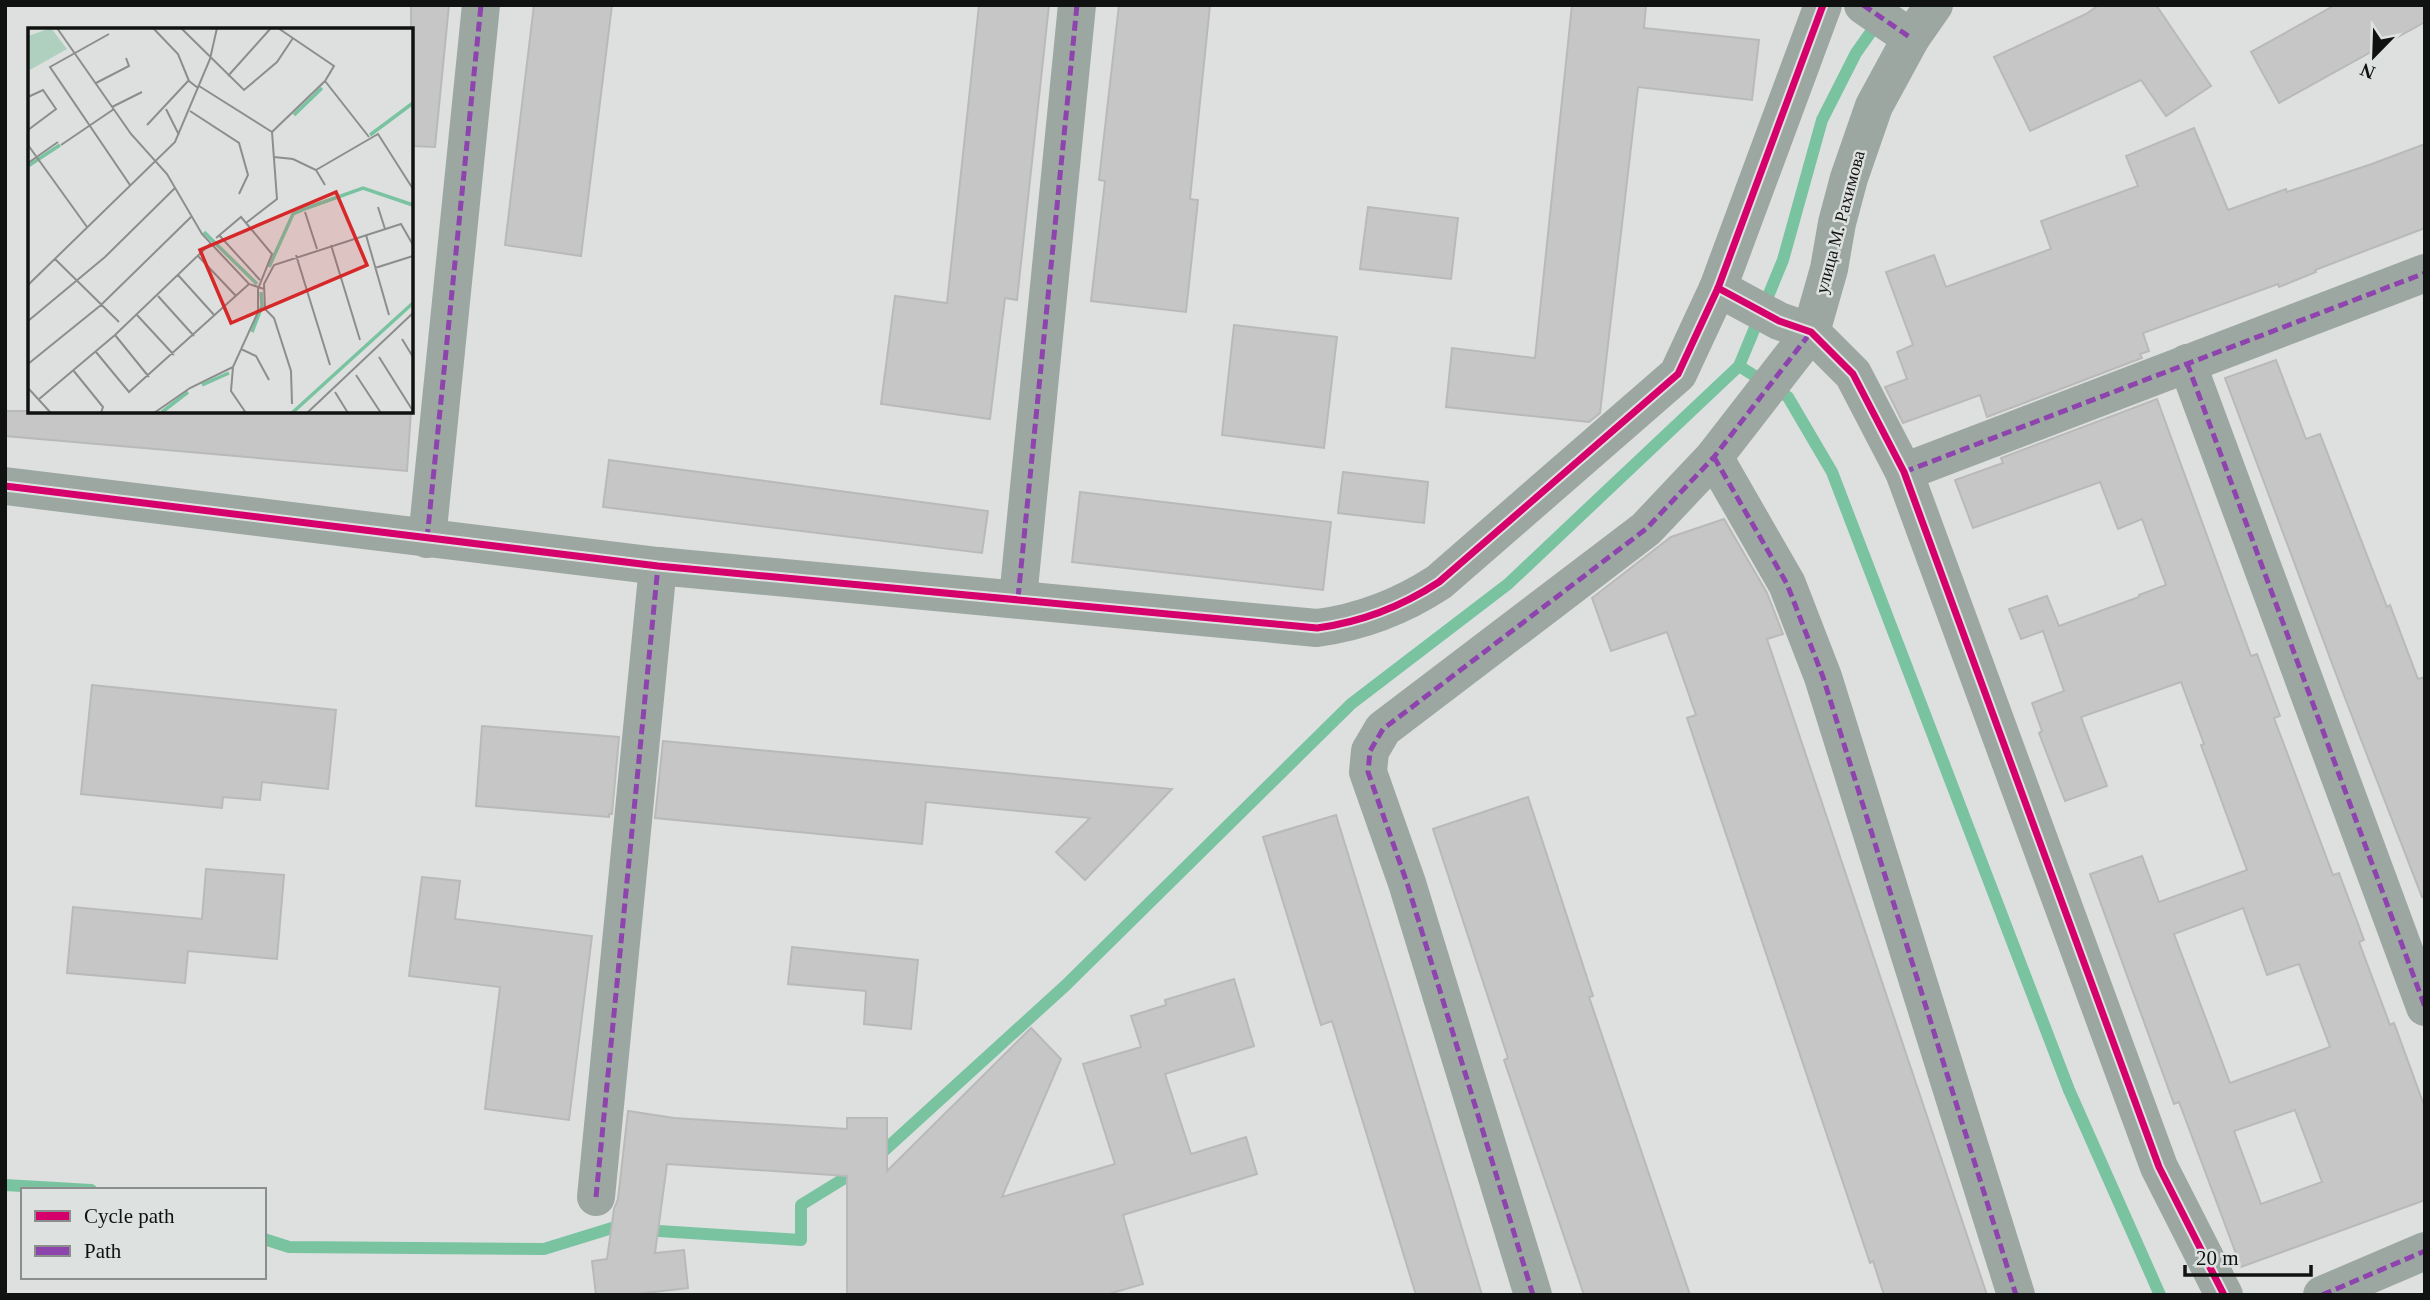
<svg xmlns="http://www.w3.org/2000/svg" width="2430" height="1300" font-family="'Times New Roman',serif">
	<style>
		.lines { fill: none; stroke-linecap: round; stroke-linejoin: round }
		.stream { stroke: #79c3a1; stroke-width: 12 }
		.building { fill: #c6c6c6; stroke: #b9b9b9; stroke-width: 2; fill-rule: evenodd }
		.minor { stroke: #9da7a2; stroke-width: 38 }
		.tertiary { stroke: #9da7a2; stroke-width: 38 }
		.quiet { stroke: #8e44ad; stroke-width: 5; stroke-dasharray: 10 5; stroke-linecap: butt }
		.cycleway-casing { stroke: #dde1df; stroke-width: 11 }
		.cycleway { stroke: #d6006c; stroke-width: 7 }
		.labels { text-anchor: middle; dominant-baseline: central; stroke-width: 5; stroke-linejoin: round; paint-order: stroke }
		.street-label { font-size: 18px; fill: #101211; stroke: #dde1df }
		.inset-river { fill: none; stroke: #79c3a1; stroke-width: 3.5 }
		.inset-road { fill: none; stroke: #8c8e8d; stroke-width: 2 }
		.view { fill: #d62828; fill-opacity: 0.15; stroke: #d62828; stroke-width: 3.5 }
		.inset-edge { fill: none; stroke: #101211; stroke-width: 3.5 }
	</style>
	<rect width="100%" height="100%" fill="#dee0df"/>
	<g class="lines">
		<!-- stream -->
		<g class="stream">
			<path d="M1739 366 1788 397 1832 472 2069 1090 2160 1295"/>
			<path d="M876 1158 1066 985 1351 704 1508 584 1739 366 1783 260 1822 120 1856 53 1878 22"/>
			<path d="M5 1185 91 1190"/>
			<path d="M264 1239 289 1247 544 1249 612 1228 801 1240V1205L861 1168"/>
		</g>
	</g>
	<!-- building -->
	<g class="building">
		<path d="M411 5H449L435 147 411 146Z"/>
		<path d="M534 5H612L581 256 505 245Z"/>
		<path d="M979 5H1049L1017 300 1005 298 990 419 881 404 895 296 947 303Z"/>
		<path d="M1119 5H1210L1190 199 1198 200 1186 312 1091 301 1105 181 1099 180Z"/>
		<path d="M1572 5H1646L1644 28 1759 40 1752 100 1638 87 1600 413 1589 422 1446 407 1452 348 1535 358Z"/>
		<path d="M2099 5H2156L2211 86 2166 116 2141 80 2030 131 1994 57 2086 14Z"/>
		<path d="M2335 5H2425V22L2279 103 2251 52Z"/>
		<path d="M2194 128 2228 210 2286 189 2287 192 2369 165 2425 144V228L2315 270 2316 272 2279 287 2278 284 2143 333 2149 351 2140 354 2142 358 1987 417 1980 395 1903 423 1885 387 1907 379 1897 352 1913 345 1886 272 1934 255 1946 287 2051 249 2041 221 2138 186 2126 156Z"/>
		<path d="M1368 207 1458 218 1451 279 1360 269Z"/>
		<path d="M1234 325 1337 337 1324 448 1222 435Z"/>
		<path d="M2276 360 2306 439 2320 434 2387 607 2390 605 2418 679 2425 677V896L2422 897 2345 698 2225 378Z"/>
		<path d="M2157 399 2251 656 2257 654 2280 716 2274 718 2333 875 2339 873 2364 940 2359 942 2390 1025 2394 1023 2425 1108V1200L2241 1267 2179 1102 2174 1104 2090 874 2142 856 2159 902 2247 870 2201 745 2204 744 2181 682 2081 717 2107 786 2065 801 2039 733 2042 731 2032 703 2064 691 2043 631 2021 639 2009 609 2047 596 2059 626 2139 597V595L2166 585 2142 519 2118 529 2100 482 1973 528 1955 480 2003 463 2001 458ZM2243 908 2267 975 2299 964 2330 1047 2230 1083 2174 934ZM2295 1110 2322 1182 2261 1204 2234 1131Z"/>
		<path d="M5 411H411L407 471 5 436Z"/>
		<path d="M609 460 988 511 982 553 603 507Z"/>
		<path d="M1343 472 1428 482 1424 523 1338 513Z"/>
		<path d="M1080 492 1331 522 1323 590 1072 562Z"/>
		<path d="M1724 519 1767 593 1783 634 1767 639 1987 1295H1884L1873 1261 1870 1263 1687 718 1696 715 1667 632 1611 651 1592 598 1671 537Z"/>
		<path d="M92 685 336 710 328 789 262 782 260 800 223 797 222 808 81 794Z"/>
		<path d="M482 726 619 737 612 814H609V817L476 806Z"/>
		<path d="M663 741 930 766 1172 789 1085 880 1056 852 1090 818 926 802 922 844 655 818Z"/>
		<path d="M1528 797 1593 996 1589 997 1690 1295H1584L1504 1060 1508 1058 1433 829Z"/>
		<path d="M1336 815 1394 1003 1482 1295H1416L1332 1021 1321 1025 1263 837Z"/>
		<path d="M206 869 284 875 277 959 188 951 185 983 67 973 73 907 202 919Z"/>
		<path d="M422 877 460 881 455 919 592 936 569 1120 485 1109 500 987 409 976Z"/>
		<path d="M792 947 918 960 911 1029 864 1024 866 991 788 984Z"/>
		<path d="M1234 979 1254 1046 1165 1074 1191 1154 1246 1137 1257 1174 1123 1215 1143 1284 1105 1295H847V1176L667 1164 655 1253 684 1250 688 1288 628 1295H596L592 1261 607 1259 614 1209 618 1199 628 1111 674 1118 847 1129V1118H887V1171L1031 1028 1061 1059 1002 1197 1115 1164 1083 1064 1141 1047 1131 1016 1166 1005 1165 1000Z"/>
	</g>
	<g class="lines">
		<!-- minor -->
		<g class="minor">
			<path d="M1863 5 1911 38"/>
			<path d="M2187 363 2425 1007"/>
			<path d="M1714 457 1787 584 1823 677 2016 1295"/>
			<path d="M1904 472 2425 273"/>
			<path d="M5 486 658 566 1317 628C1362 622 1401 607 1439 582L1678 374 1718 288 1823 5"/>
			<path d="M427 539 481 5"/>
			<path d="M1018 598 1077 5"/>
			<path d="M596 1197 658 566"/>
			<path d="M1533 1295 1407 883 1368 772 1370 751 1383 729 1646 529 1714 457 1811 332 1779 321 1718 288"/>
			<path d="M2322 1295 2425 1251"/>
		</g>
		<!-- tertiary -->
		<path class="tertiary" d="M1934 5 1911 38 1874 106 1849 178 1837 223 1829 269 1811 332 1853 374 1904 472 2159 1167 2224 1295"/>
		<!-- quiet -->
		<g class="quiet">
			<path d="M1863 5 1911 38"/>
			<path d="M2187 363 2425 1007"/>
			<path d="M1714 457 1787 584 1823 677 2016 1295"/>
			<path d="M1904 472 2425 273"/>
			<path d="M427 539 481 5"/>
			<path d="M1018 598 1077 5"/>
			<path d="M596 1197 658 566"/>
			<path d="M1533 1295 1407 883 1368 772 1370 751 1383 729 1646 529 1714 457 1811 332 1807 330"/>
			<path d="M2322 1295 2425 1251"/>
		</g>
		<defs>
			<g id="cycleway">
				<path d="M1718 288 1779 321 1811 332 1853 374 1904 472 2159 1167 2224 1295"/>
				<path d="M5 486 658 566 1317 628C1362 622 1401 607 1439 582L1678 374 1718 288 1823 5"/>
			</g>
		</defs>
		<!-- cycleway casing -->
		<use href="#cycleway" class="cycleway-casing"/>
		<!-- cycleway -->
		<use href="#cycleway" class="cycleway"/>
	</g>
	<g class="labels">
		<!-- street labels -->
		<g class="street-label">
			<text transform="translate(1840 222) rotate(-75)">улица М. Рахимова</text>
		</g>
	</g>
	<!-- overview -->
	<g transform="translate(28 28)">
		<rect width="385" height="385" fill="#dee0df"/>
		<path d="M23 0 39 21 0 43V8Z" fill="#b0d0bf"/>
		<path class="inset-river" d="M266 87 294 60M342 107 385 75M0 138 32 117M176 204 229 256M241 239 265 186 279 180 335 160 385 177M224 304 234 278 233 264M174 357 201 345M134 384 160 364M264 385 385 275"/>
		<path class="inset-road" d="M29 0 103 106 139 146 174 206 221 256 236 261M125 0 150 26 161 53 170 60M153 0 216 62 249 34 265 10M81 6 22 39 102 157M200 48 243 0M297 53 341 109M68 55 101 38 98 30M171 58 244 104M0 69 15 62 28 81 0 102M84 79 114 64M138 81 151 107M162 83 211 115 220 147 211 166M119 97 161 52M0 117 59 199M33 117 86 81M246 129 265 131 288 142 297 157M0 135 30 114M288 142 350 106 385 161M350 179 357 201M277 184 289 221M218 195 249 171 244 104 297 53 306 38 250 0M191 207 232 252M338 207 361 287M303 217 332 312M268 227 302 337M170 228 208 268M27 231 91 294M347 240 385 228M150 247 187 288M0 257 147 114 182 31 189 0M130 268 166 308M109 287 146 327M0 293 77 229 147 160M87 307 121 349M374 311 385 329M213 321 228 328 241 352M68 324 101 364 221 256M351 329 385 383M0 336 73 277 163 189M205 339 203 363 218 385M45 342 75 379 73 385M328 347 353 385M0 360 23 385M307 364 320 385M10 372 87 307 182 216M264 376 263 343 246 290 237 281 236 256 246 237 373 196 385 217M126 385 162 360 205 339 230 284V261L244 226 213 189 188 210M279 385 385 285"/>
		<path class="view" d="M308 164 339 237 203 295 172 222Z"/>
		<rect width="385" height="385" class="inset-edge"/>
	</g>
	<!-- border -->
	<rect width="2430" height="1300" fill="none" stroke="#101211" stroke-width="14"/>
	<!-- legend -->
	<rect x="21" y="1188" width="245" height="91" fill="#dde1df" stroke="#8b8e8d" stroke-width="2"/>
	<rect x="35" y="1211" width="35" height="10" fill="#d6006c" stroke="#8b8e8d" stroke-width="2"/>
	<text x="84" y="1223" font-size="21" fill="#101211">Cycle path</text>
	<rect x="35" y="1246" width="35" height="10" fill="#8e44ad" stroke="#8b8e8d" stroke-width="2"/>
	<text x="84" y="1258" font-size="21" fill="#101211">Path</text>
	<!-- north arrow -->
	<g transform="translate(2374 56) rotate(203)" stroke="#dde1df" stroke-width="5" paint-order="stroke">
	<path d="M0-5L12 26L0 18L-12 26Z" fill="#101211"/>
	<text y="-10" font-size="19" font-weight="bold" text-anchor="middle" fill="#101211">N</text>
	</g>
	<!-- scale -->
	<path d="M2185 1265v10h126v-10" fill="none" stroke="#101211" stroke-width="3.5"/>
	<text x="2196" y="1265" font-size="21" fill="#101211" stroke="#dde1df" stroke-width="5" paint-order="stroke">20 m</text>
</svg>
